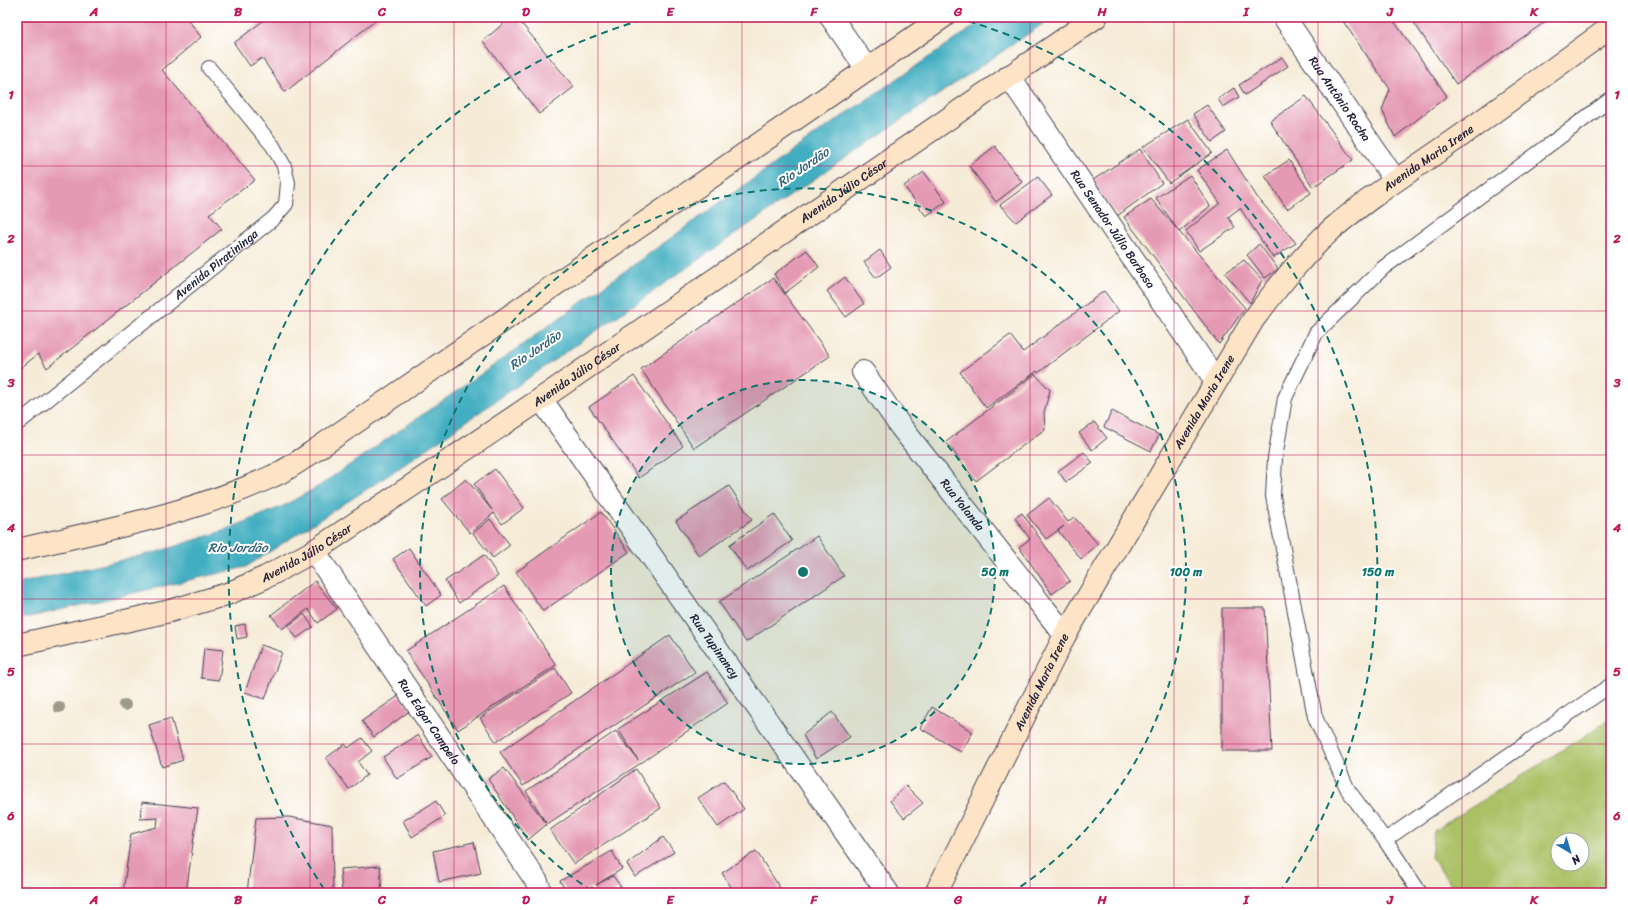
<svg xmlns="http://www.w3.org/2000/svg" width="1628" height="910" font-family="Sriracha,sans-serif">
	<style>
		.green { fill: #abc166; stroke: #667250; fill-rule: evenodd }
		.water { fill: #42aec1; stroke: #32687e }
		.building { fill: #e59ab4 }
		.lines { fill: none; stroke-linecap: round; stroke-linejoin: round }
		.lane-casing { stroke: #424052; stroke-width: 16 }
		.street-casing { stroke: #424052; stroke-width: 24 }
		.secondary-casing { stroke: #424052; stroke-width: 24 }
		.lane { stroke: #fff; stroke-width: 14 }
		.street { stroke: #fff; stroke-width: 22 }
		.secondary { stroke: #fee4c6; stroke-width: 22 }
		.tree { fill: #9c9b89 }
		.grid { fill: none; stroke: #c2185b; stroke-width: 1; stroke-opacity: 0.55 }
		.ring { fill: none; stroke: #0f766e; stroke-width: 2; stroke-dasharray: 7 5 }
		.labels { text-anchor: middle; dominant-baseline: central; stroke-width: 4; stroke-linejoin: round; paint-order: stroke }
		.street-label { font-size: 12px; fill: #22223b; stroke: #fff }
		.water-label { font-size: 13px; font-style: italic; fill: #306177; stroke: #fff }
		.centre { fill: #0f766e; stroke: #fff; stroke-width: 2 }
		.ring-label { font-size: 12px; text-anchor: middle; font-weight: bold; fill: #0f766e; stroke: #fff; stroke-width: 4; stroke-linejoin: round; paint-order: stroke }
		.neatline { fill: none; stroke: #c2185b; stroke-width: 1.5 }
		.grid-label { font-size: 13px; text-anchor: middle; font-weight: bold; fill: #c2185b }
	</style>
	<rect width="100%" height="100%" fill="#fff"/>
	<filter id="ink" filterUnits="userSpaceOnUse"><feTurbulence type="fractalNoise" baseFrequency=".025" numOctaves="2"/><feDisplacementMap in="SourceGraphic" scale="8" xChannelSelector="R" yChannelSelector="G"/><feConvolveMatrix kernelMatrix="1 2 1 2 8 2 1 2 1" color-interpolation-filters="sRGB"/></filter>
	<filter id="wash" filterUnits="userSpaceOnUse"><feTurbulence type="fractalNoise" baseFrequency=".012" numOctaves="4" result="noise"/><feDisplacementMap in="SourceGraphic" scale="16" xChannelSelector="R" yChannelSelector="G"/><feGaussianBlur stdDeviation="0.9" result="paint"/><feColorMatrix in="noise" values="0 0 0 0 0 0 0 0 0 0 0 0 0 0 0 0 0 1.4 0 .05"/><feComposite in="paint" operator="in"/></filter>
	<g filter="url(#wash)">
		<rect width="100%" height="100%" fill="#f6ebd7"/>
		<!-- green -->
		<path class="green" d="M1611 719V893H1457L1431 857 1434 831ZM1558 840H1582V864H1558Z"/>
		<!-- water -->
		<path class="water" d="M988 17H1053L813 180 395 471 246 567 17 620V584L157 552 223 531 283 506 319 486 487 370 803 143Z"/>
		<g id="blocks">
			<!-- building -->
			<g class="building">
				<path d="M17 17H186L201 37 162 70 255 180 209 214 222 229 47 368 38 354 17 371Z"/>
				<path d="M268 17H380L285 92 262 58 250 66 234 43Z"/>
				<path d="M511 17H516L574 87 539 114 483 41Z"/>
				<path d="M1340 17H1391L1447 96 1395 137 1382 110 1390 89Z"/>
				<path d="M1410 17H1552L1456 84Z"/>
				<path d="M1282 57 1288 66 1245 95 1239 85Z"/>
				<path d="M1234 88 1239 97 1223 107 1218 99Z"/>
				<path d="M1306 96 1353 160 1313 187 1270 121Z"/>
				<path d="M1207 105 1226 132 1212 142 1193 114Z"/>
				<path d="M1188 119 1212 153 1169 183 1143 147Z"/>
				<path d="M995 146 1022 182 996 202 969 166Z"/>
				<path d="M1140 149 1162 183 1117 216 1090 182Z"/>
				<path d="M1227 150 1257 197 1296 243 1273 258 1240 208 1228 217 1235 227 1199 251 1186 231 1220 203 1197 170Z"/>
				<path d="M1289 160 1311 193 1287 209 1265 176Z"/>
				<path d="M924 172 946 202 926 216 904 186Z"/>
				<path d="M1190 175 1210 206 1179 232 1156 198Z"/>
				<path d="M1038 177 1052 195 1016 222 1000 205Z"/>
				<path d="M1151 199 1245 308 1219 344 1124 217Z"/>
				<path d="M1259 244 1278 269 1265 278 1247 255Z"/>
				<path d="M807 250 819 267 785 293 774 274Z"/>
				<path d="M880 250 891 267 876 278 864 262Z"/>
				<path d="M1244 260 1262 280 1250 303 1225 273Z"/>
				<path d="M845 277 864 304 846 317 827 291Z"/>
				<path d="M773 278 830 356 694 448 641 369Z"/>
				<path d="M1104 291 1119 311 1038 373 1037 371 986 408 960 372 1010 335 1023 352Z"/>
				<path d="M1035 374 1050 390 1044 412 1045 429 976 481 946 442Z"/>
				<path d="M634 376 683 446 639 478 589 407Z"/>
				<path d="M1112 411 1159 435 1151 451 1104 427Z"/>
				<path d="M1094 422 1107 438 1092 450 1079 433Z"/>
				<path d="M1084 452 1093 463 1066 482 1058 471Z"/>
				<path d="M495 469 524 508 502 524 494 513 470 533 442 499 466 479 492 510 474 484Z"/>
				<path d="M729 486 752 520 699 556 676 521Z"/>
				<path d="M1049 498 1068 522 1074 517 1098 544 1081 559 1058 531 1064 526 1046 539 1027 515Z"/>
				<path d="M601 512 629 552 543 611 516 572Z"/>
				<path d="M1022 513 1070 581 1052 594 1019 547 1030 539 1015 518Z"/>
				<path d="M774 514 792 541 747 571 729 545Z"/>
				<path d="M490 519 510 545 493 558 473 533Z"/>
				<path d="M817 536 844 576 746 642 719 602Z"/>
				<path d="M409 548 441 595 426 606 393 559Z"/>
				<path d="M484 555 498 576 459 603 445 581Z"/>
				<path d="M315 581 337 609 318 623 308 609 282 629 271 615Z"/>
				<path d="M504 586 556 665 458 730 406 651Z"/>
				<path d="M1222 608H1265L1272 751H1222Z"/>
				<path d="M304 614 313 627 297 638 288 626Z"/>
				<path d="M245 624 247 637 237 639 235 626Z"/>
				<path d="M670 635 695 672 523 786 500 752Z"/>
				<path d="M261 645 282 652 265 699 245 692Z"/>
				<path d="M204 648 223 650 219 680 201 678Z"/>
				<path d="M555 668 571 693 496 742 480 718Z"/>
				<path d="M707 672 728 703 641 763 547 824 528 840 488 779 504 768 546 823 526 791 616 731 638 760 618 729Z"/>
				<path d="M400 695 411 710 374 737 362 721Z"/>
				<path d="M932 707 973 732 961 752 920 728Z"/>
				<path d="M832 712 850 737 816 759 803 735Z"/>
				<path d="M171 718 183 760 162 767 149 725Z"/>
				<path d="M418 735 432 757 397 779 383 757Z"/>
				<path d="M362 738 372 751 358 762 367 775 349 789 326 758 345 744 348 748Z"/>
				<path d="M636 769 661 808 574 864 550 830Z"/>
				<path d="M724 781 744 809 718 827 698 798Z"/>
				<path d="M906 786 923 803 904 818 890 801Z"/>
				<path d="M436 801 445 816 412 837 403 821Z"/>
				<path d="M142 802 198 808 186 893H123L131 834 157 827 158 818 140 819Z"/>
				<path d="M289 817 332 825 333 893H247L256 818Z"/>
				<path d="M663 837 674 852 635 877 627 864Z"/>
				<path d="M474 842 481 873 439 882 433 851Z"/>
				<path d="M612 851 622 869 596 885 613 876 621 887 611 893H596L592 887 581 893H567L560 881Z"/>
				<path d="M756 851 780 888 773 893H735L722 873Z"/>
				<path d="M380 866 382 893H342L340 869Z"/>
			</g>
		</g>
	</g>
	<g filter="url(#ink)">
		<use href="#blocks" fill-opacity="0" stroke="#424052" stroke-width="1"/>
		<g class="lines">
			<defs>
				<g id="lane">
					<path id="s1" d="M17 424 274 218 286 204 288 183 284 166 273 146 209 68"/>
					<path d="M1385 840 1611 685"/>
					<path d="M1420 893 1385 840 1348 790 1315 717 1273 496 1275 458 1285 398 1316 333 1383 268 1611 99"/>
				</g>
				<g id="street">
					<path d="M831 17 867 69"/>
					<path id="s2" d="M1284 17 1395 180"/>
					<path id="s3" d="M1009 76 1216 381"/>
					<path id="s4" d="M863 372 901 427 1065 635"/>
					<path id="s5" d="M541 399 888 893"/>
					<path id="s6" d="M314 551 537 882 541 893"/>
				</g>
				<g id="secondary">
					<path d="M17 550C103 530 192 514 273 476 287 470 301 460 314 451L943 17"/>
					<path id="s7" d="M17 645 170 611 227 594 266 577 314 551 541 399 1096 17"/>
					<path id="s8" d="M936 893 1065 635 1253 320C1277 288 1302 256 1332 229 1373 194 1418 166 1462 135 1512 99 1561 63 1611 27"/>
				</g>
			</defs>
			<!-- lane casing -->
			<use href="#lane" class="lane-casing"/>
			<!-- street casing -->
			<use href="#street" class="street-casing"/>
			<!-- secondary casing -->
			<use href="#secondary" class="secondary-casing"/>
			<!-- lane -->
			<use href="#lane" class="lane"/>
			<!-- street -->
			<use href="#street" class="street"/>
			<!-- secondary -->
			<use href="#secondary" class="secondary"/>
		</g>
		<!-- trees -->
		<g class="tree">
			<circle cx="125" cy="705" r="6"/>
			<circle cx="59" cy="707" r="6"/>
		</g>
	</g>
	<!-- grid -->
	<path class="grid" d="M166 17V893M310 17V893M454 17V893M598 17V893M742 17V893M886 17V893M1030 17V893M1174 17V893M1318 17V893M1462 17V893M17 166H1611M17 311H1611M17 455H1611M17 599H1611M17 744H1611"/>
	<!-- distance rings -->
	<circle cx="803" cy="572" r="192" fill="#0f766e" fill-opacity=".12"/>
	<g class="ring">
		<circle cx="803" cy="572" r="192"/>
		<path d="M592 891A383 383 0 1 1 1014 891"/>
		<path d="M324 889A575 575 0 0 1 649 18M957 18A575 575 0 0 1 1282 889"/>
	</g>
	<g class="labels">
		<!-- street labels -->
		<g class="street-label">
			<text stroke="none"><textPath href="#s2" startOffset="99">Rua Antônio Rocha</textPath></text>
			<text stroke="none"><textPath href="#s8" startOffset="896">Avenida Maria Irene</textPath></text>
			<text stroke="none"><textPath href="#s7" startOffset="954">Avenida Júlio César</textPath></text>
			<text stroke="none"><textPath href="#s3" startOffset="185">Rua Senador Júlio Barbosa</textPath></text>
			<text stroke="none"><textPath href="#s1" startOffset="255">Avenida Piratininga</textPath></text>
			<text stroke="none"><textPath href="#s7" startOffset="630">Avenida Júlio César</textPath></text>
			<text stroke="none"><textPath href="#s8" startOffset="560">Avenida Maria Irene</textPath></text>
			<text stroke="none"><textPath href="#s4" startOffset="166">Rua Yolanda</textPath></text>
			<text stroke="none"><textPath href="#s7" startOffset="306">Avenida Júlio César</textPath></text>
			<text stroke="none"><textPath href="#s5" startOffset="302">Rua Tupinancy</textPath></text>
			<text stroke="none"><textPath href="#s8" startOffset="236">Avenida Maria Irene</textPath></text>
			<text stroke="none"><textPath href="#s6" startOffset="206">Rua Edgar Campelo</textPath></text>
		</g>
		<!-- water labels -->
		<g class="water-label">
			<text transform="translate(803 167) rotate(-34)">Rio Jordão</text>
			<text transform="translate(535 350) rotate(-34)">Rio Jordão</text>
			<text x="238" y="547">Rio Jordão</text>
		</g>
	</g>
	<circle cx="803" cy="572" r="6" class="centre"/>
	<g class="ring-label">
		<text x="995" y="576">50 m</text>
		<text x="1186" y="576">100 m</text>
		<text x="1378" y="576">150 m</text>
	</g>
	<!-- margin -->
	<rect width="1628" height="910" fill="none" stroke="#fff" stroke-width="44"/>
	<!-- north arrow -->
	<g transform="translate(1570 852) rotate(142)"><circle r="19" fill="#ffffff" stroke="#a7a7b1"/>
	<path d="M0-3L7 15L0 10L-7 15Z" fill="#1f6fb2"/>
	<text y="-6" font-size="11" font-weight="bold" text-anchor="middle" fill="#22223b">N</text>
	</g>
	<rect x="22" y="22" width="1584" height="866" class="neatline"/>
	<g class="grid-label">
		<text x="94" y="16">A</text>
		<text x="238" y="16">B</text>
		<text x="382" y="16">C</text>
		<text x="526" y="16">D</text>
		<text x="670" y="16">E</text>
		<text x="814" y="16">F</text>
		<text x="958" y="16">G</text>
		<text x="1102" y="16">H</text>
		<text x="1246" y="16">I</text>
		<text x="1390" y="16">J</text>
		<text x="1534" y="16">K</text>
		<text x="11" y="99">1</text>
		<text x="1617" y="99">1</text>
		<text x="11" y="243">2</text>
		<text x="1617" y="243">2</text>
		<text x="11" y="387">3</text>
		<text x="1617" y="387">3</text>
		<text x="11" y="532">4</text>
		<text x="1617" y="532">4</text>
		<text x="11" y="676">5</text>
		<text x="1617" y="676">5</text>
		<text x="11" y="820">6</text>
		<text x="1617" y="820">6</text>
		<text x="94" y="904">A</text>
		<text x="238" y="904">B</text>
		<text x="382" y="904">C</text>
		<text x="526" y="904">D</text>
		<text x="670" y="904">E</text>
		<text x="814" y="904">F</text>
		<text x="958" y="904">G</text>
		<text x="1102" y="904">H</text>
		<text x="1246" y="904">I</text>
		<text x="1390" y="904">J</text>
		<text x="1534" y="904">K</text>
	</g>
</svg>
